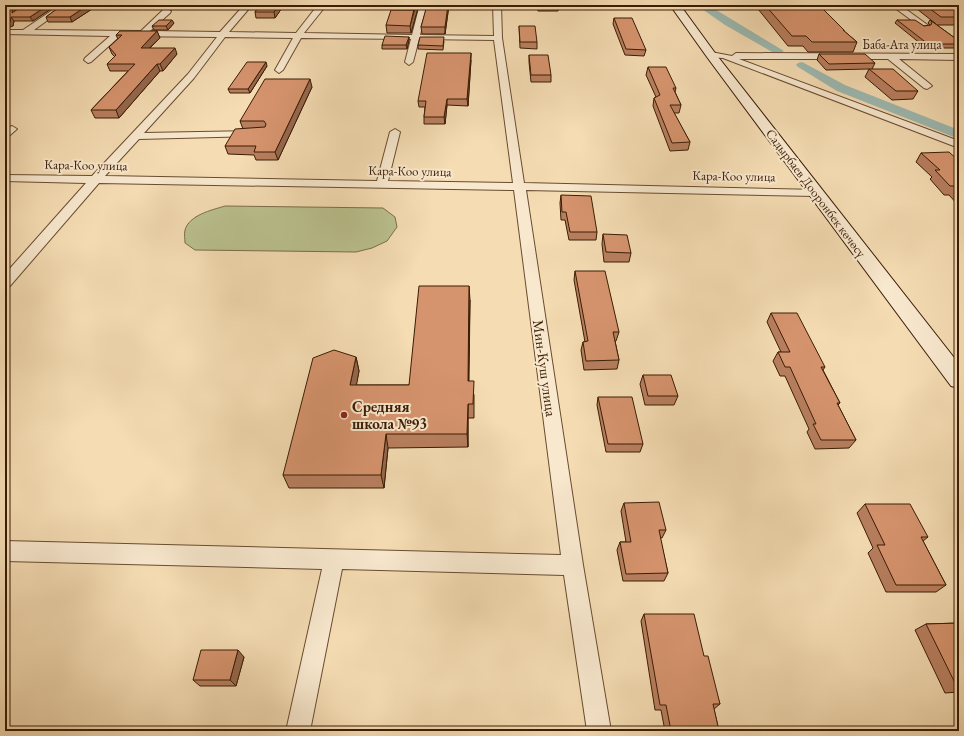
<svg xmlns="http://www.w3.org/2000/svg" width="964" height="736" font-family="'EB Garamond',serif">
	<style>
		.green { fill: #bac08e; stroke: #7a6e4a }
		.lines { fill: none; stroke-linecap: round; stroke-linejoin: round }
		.canal { fill: #9dbab2; fill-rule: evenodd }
		.minor-casing { stroke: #694c30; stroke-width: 2 }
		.secondary-casing { stroke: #3a1c05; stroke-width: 2 }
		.minor { fill: #f8e8ce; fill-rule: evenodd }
		.secondary { fill: #f8e8ce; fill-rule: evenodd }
		.wall { fill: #b87f5f; stroke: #3a1c05 }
		.shaded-wall { fill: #96684d; stroke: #3a1c05 }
		.building { fill: #d6946e; stroke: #3a1c05 }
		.poi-dot { fill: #8f2418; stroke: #f8e8ce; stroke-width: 1.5 }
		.labels { text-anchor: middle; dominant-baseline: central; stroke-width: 4; stroke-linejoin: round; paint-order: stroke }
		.far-street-label { font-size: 13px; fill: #3a1c05; stroke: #f8e8ce }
		.street-label { font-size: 15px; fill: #3a1c05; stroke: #f8e8ce }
		.poi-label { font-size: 15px; font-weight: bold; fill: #3a1c05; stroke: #f8e8ce; text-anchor: start }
	</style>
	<rect width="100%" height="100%" fill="#f5dcb3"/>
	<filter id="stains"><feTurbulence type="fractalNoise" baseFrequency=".005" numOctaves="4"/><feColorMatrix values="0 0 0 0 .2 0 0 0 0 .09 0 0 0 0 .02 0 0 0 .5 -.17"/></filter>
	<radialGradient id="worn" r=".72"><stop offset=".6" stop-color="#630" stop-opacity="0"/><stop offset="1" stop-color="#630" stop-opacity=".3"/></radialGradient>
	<!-- green -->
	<path class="green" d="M225 206 383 208 395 217 397 227 387 241 372 248 356 252 195 250 185 243C185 239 184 234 185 230 189 215 212 210 225 206Z"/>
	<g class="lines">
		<!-- canal -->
		<g class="canal">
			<path d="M702 5H708L784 51 778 54 774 53 725 25 702 9 700 7Z"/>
			<path d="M802 62 845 85 959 130V139L837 91 798 67 796 65 798 63Z"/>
		</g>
		<defs>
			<g id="minor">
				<path d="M60 5 67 6 34 30 141 31 164 9H167L171 11 170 13 150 31 220 32 244 5H252L229 32 296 33 317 6H320L324 8 304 33 412 35 419 8 423 6 427 8 420 35 494 36 493 5H501L502 38 524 183 819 190 821 192 819 194 815 196 526 190 583 565 611 731H587L564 575 342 569 310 731H286L322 569 5 561V541L561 555 514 190 99 183 10 286 5 288V274L86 183 5 181V175L92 176 188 74 217 37 120 36 91 62 88 63 84 60 85 58 110 36 5 34V30H23ZM225 37 293 38 275 70 279 73 283 70 301 38 411 39 405 62 409 65 413 62 419 39 494 40 513 183 388 181 400 132 395 129 390 132 377 181 105 176 139 139 258 136 259 134 258 132 254 131 144 133 194 78Z"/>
				<path d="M705 5H900L929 26 928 28H922L895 8 709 7Z"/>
				<path d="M711 52 732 56 736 53 959 54V60L899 59 930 84 932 86 927 89 924 88 888 59H739L959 141V148L723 58 708 57 707 55 708 53Z"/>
				<path d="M12 126 17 129 9 136 5 137V129Z"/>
			</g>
			<path id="secondary" d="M670 5H680L715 53 959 364V388L951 386 707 57Z"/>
		</defs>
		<!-- minor casing -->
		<use href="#minor" class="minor-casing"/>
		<!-- secondary casing -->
		<use href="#secondary" class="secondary-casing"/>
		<!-- minor -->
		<use href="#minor" class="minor"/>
		<!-- secondary -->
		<use href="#secondary" class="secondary"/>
	</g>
	<!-- wall -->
	<g class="wall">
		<path d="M5 5 15 11 57 5 33 21H14L13 26Z"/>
		<path d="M62 5H165L161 9H92L72 22H48L46 17Z"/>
		<path d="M260 5H284L275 18H256L255 12Z"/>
		<path d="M415 5H422L418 8 411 33H387L386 25 414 10Z"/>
		<path d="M424 5H449L445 34H422L421 27 427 7Z"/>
		<path d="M537 5H559L558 11H538Z"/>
		<path d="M760 5H819L844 30V31L857 42 853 52H808L803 46H788L758 9Z"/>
		<path d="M912 5H959V25H937L959 41V48H926L895 23 897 20 924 26 930 25 928 23 930 20 936 24Z"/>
		<path d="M614 18 646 50 644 56 625 55 613 24Z"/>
		<path d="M174 23 168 30H154L152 26Z"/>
		<path d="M519 26 537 42V49L520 48Z"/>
		<path d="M157 31 160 38 150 48 177 54 163 71H160L119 118H95L91 110 128 71H110L107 64 115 57 112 54 109 47 118 39 116 35Z"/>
		<path d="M409 37V40L407 49H382V45Z"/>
		<path d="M444 41 443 50 418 49V45Z"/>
		<path d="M819 54 875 63 872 69 918 91 913 99 892 100 865 77 869 69 826 70 817 60Z"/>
		<path d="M529 55 551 75V82H531L529 62Z"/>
		<path d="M471 60 468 106 447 105 445 124H424V117L425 107H419L418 101Z"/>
		<path d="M267 66 250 93H230L228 89Z"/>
		<path d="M648 67 676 88 675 92 681 105 679 113H674L690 142 688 150 670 151 653 106 654 98 656 97 646 75Z"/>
		<path d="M312 87 278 160H256L254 155 228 154 225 146 243 129 240 121Z"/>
		<path d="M921 153 959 161V206L949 195H944L930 179 932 177 916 162Z"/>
		<path d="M561 195 597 232 596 240H569L565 220H561L560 203Z"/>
		<path d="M603 234 631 253 629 262H604L602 244Z"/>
		<path d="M575 271 619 332 616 341H615L619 360 617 369 584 370 581 350 583 342H585L574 280Z"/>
		<path d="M470 300 469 381 474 395V418H468V447L388 448 384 488H289L283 475 356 357 359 371 356 385H409Z"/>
		<path d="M771 313 825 367 823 370 840 403 838 405 856 440 849 448 815 449 807 432 809 429 785 376H780L773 361 778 352H781L767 322Z"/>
		<path d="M643 375 678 396 674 405H645L640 384Z"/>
		<path d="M598 397 643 444 640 452H606L597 405Z"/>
		<path d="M624 503 666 530 662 538H660L668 573 664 581H623L617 550 620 542H626L621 511Z"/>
		<path d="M865 504 928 537 923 541 946 585 936 592H886L868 553 873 548 857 513Z"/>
		<path d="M644 614 704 656 720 704 714 709 719 731H665L661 710H655L641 621Z"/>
		<path d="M959 623V692L945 693 915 630 926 624Z"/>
		<path d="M244 657 236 686H200L193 680Z"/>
	</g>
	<!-- shaded-wall -->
	<g class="shaded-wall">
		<path d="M13 5H16L14 17 12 13Z"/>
		<path d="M48 5H57L33 21 30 17Z"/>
		<path d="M88 5H90L92 9 72 22 70 17Z"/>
		<path d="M159 5H165L161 9Z"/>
		<path d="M279 5H284L275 18 274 12Z"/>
		<path d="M416 5H422L418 8 411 33 410 26Z"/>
		<path d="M448 5H449L445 34V27Z"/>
		<path d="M11 17 14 21 13 26 5 29V23Z"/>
		<path d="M172 20 174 23 168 30 166 26Z"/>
		<path d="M157 31 160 38 143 54 141 48Z"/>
		<path d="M409 37V40L407 49 406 45Z"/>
		<path d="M175 48 177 54 163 71 160 64Z"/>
		<path d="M471 53V60L468 106 467 99Z"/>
		<path d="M266 62 267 66 250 93 248 89Z"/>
		<path d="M157 64 160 71 119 118 116 110Z"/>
		<path d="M310 79 312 87 278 160 275 152Z"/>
		<path d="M447 99V105L445 124 444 117Z"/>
		<path d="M469 286 470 300 468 395V381Z"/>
		<path d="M356 357 359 371 354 399 350 385Z"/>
		<path d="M468 404V447L467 434Z"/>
		<path d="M386 434 388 448 384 488 381 475Z"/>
		<path d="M238 650 244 657 236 686 230 680Z"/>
	</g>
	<!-- building -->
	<g class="building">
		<path d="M5 5H13L12 13 24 5H48L30 17H11L10 22 5 23Z"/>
		<path d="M62 5H88L70 17H46Z"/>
		<path d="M260 5H279L274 12H255Z"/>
		<path d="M415 5 410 26 386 25 391 10H414Z"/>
		<path d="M427 5H448L445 27H421Z"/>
		<path d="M765 5H819L844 30H843L857 42H812L806 36H792Z"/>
		<path d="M925 5H959V17H941Z"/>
		<path d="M614 18H632L646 50 626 49Z"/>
		<path d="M159 20H172L166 26H152Z"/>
		<path d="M897 20H915L924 26 931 25 932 22 930 20 959 41V44H928Z"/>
		<path d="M519 26H535L537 42H520Z"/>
		<path d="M120 31H157L141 48H175L160 64H157L116 110H91L135 64H107L116 55 109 47 122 35H116Z"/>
		<path d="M385 36 409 37 406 45H382Z"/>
		<path d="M420 37H444L443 46 418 45Z"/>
		<path d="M427 53H471L467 99H447L444 117H424L426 101H418Z"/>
		<path d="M819 54H865L875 63 829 64Z"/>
		<path d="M529 55H548L551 75H531Z"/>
		<path d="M247 62H266L248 89H228Z"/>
		<path d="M648 67H666L676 88H673L681 105H670L690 142 672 143 654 98 660 95Z"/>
		<path d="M869 69H893L918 91H896Z"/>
		<path d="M265 79H310L275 152H254L256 146H225L235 129 265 127 266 124 264 121H240Z"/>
		<path d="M949 152 959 161V190L955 186H950L935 170H940L921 153Z"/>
		<path d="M561 195 591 196 597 232H570L566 212H562Z"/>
		<path d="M603 234 627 235 631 253 606 252Z"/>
		<path d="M575 271H605L619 332H613L619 360 586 361 583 342 588 341Z"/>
		<path d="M419 286H469L468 381H474L473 404H468L467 434H386L381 475H283L313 358 334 350 356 357 350 385H409Z"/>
		<path d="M771 313H797L825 367H821L840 403H837L856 440H821L813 424H816L790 367H785L778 352H790Z"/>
		<path d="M643 375H671L678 396H648Z"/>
		<path d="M598 397H632L643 444H608Z"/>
		<path d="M659 502 666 530H659L668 573 626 574 620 542H631L624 503Z"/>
		<path d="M865 504H910L928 537H921L946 585H896L877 545H885Z"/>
		<path d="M644 614H694L704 656H708L720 704H713L719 731H671L666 705H660Z"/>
		<path d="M959 623V687H957L926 624Z"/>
		<path d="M201 650H238L230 680H193Z"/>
	</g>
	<!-- markers -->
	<circle class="poi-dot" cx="344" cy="415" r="4"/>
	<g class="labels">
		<!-- far-street labels -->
		<g class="far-street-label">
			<text x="902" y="44">Баба-Ата улица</text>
			<text transform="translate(86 165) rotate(1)">Кара-Коо улица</text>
			<text transform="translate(410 171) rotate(1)">Кара-Коо улица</text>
			<text transform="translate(734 176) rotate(1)">Кара-Коо улица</text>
			<text transform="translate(816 193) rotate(53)">Садырбаев Дооронбек көчөсү</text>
		</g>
		<!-- street labels -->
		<g class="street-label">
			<text transform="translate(545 368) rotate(82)">Мин-Куш улица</text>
		</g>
		<!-- poi labels -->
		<g class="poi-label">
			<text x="352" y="406">Средняя<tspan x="352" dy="17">школа №93</tspan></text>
		</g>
	</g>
	<!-- margin -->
	<rect width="964" height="736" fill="none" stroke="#f5dcb3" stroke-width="20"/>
	<rect x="6" y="6" width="952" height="724" fill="none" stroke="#3a1c05" stroke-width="2"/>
	<rect x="10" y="10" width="944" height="716" fill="none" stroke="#3a1c05"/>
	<rect width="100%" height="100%" filter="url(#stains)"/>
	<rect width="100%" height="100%" fill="url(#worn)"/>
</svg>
